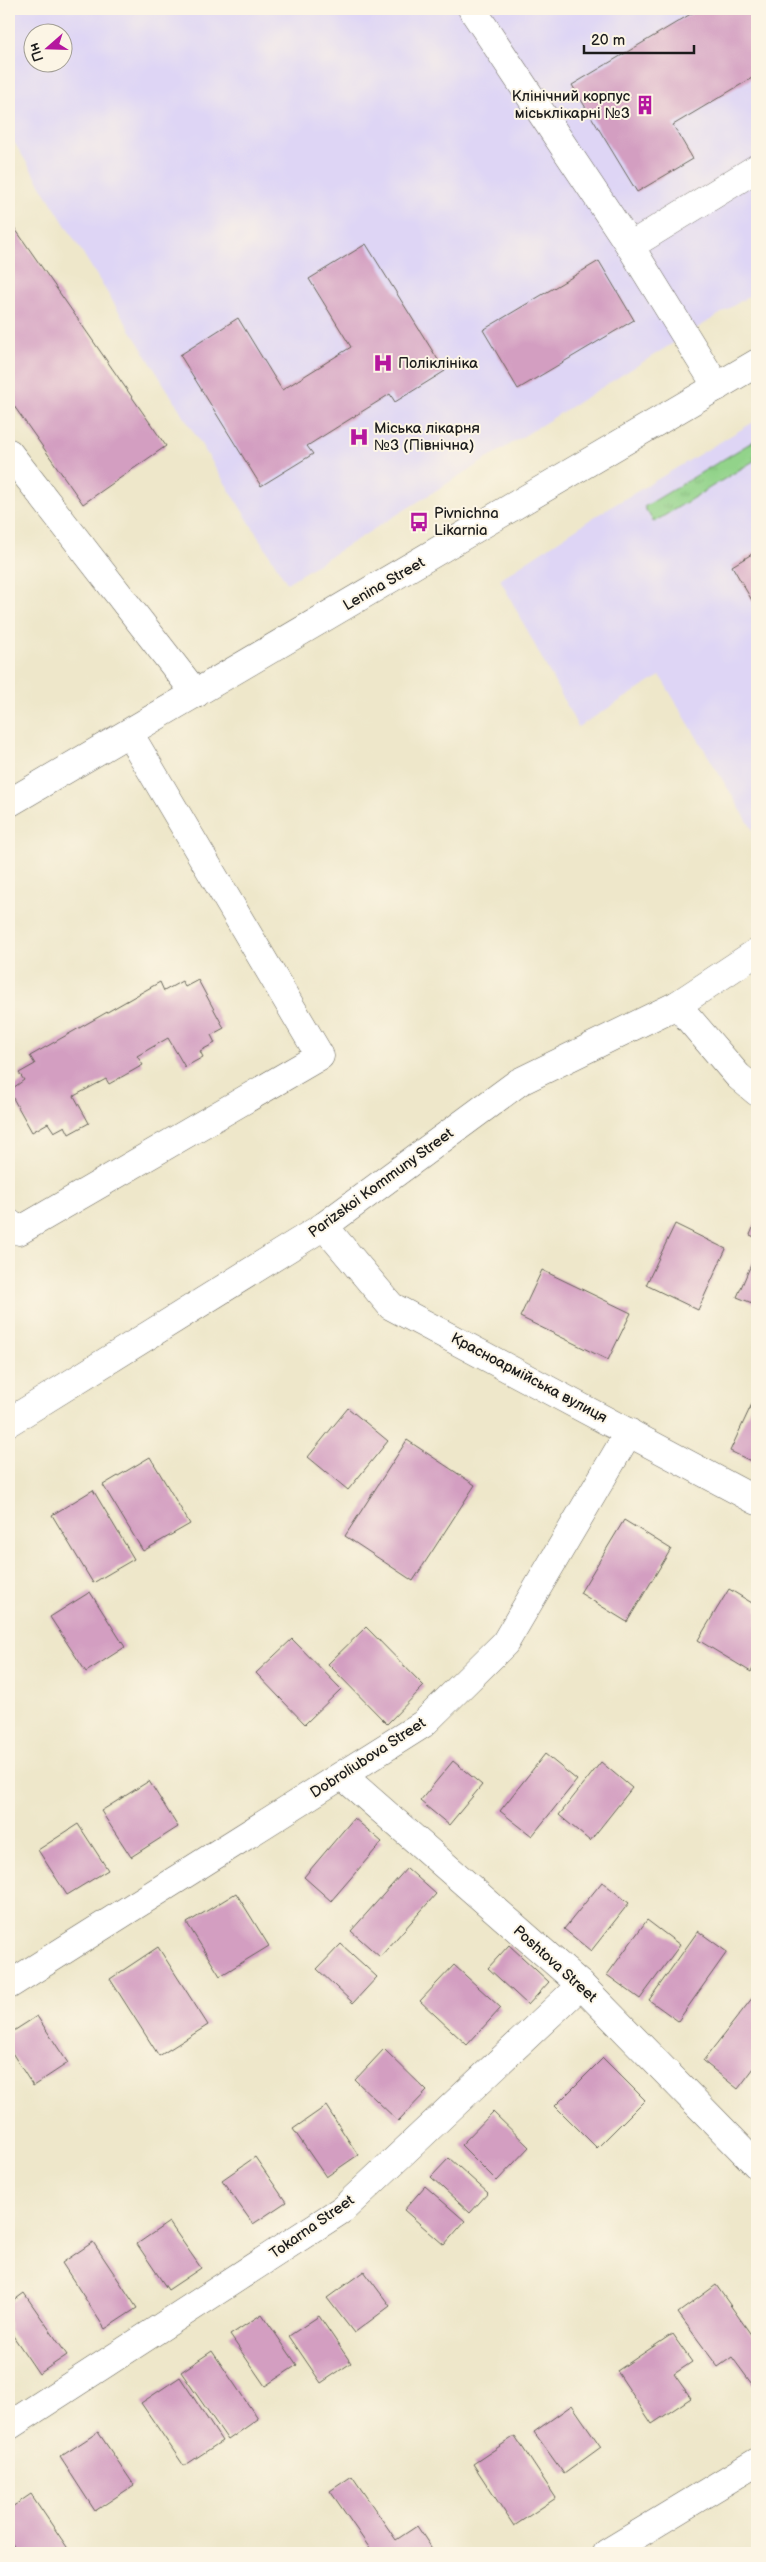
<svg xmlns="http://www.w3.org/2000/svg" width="766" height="2562" font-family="'Balsamiq Sans',sans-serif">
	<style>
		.built { fill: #ded5f5; fill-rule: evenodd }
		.grass { fill: url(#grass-tufts); stroke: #577853 }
		.building { fill: #d39ec1 }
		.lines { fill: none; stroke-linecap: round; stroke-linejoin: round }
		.minor-casing { stroke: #666359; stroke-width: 29 }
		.major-casing { stroke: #666359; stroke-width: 29 }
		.minor { stroke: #fff; stroke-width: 28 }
		.major { stroke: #fff; stroke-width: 28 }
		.labels { text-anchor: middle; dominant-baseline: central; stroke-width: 4; stroke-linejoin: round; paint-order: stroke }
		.poi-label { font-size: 15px; fill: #1c1c1c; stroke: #fcf5e5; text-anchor: start }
		.street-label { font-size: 15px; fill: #1c1c1c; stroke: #fcf5e5 }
	</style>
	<defs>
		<pattern id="grass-tufts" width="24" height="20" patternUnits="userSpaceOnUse" patternTransform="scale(1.25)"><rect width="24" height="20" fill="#92d38a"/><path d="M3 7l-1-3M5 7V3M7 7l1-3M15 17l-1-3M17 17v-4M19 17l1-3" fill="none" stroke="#7db576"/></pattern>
	</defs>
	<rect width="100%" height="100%" fill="#fcf5e5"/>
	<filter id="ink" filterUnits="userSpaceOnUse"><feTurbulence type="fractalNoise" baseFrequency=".02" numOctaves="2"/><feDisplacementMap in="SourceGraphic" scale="10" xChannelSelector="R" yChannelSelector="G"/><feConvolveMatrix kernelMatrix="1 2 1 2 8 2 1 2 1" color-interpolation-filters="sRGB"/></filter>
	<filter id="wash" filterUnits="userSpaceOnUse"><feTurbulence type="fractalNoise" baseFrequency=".0096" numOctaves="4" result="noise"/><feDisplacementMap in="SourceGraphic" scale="20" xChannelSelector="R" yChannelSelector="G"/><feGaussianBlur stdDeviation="1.12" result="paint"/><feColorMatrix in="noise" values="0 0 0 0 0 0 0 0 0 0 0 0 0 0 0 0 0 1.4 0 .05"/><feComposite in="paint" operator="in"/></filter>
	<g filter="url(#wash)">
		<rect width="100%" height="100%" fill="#eee7ca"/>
		<!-- built -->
		<g class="built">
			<path d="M9 9H757V291L287 583 9 134ZM32 32H62V62H32Z"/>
			<path d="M757 420V830L754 832 660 676 578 727 500 579 594 517Z"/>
		</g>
		<!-- grass -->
		<path class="grass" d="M757 439V459L654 522 644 507Z"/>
		<g id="blocks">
			<!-- building -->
			<g class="building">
				<path d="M699 9H757V75L673 125 693 159 637 192 572 85Z"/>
				<path d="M9 220 166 446 83 504 9 399Z"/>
				<path d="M366 244 445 371 395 402 390 394 307 446 313 454 261 486 180 355 238 318 282 390 351 347 309 279Z"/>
				<path d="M599 261 634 320 518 389 483 330Z"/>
				<path d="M757 551V609L732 566Z"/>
				<path d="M198 980 224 1028 211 1035 215 1043 200 1051 203 1057 185 1067 168 1038 137 1056 143 1065 109 1084 106 1079 74 1096 89 1123 69 1134 65 1126 54 1132 48 1123 32 1132 9 1091 24 1080 19 1073 35 1064 30 1056 160 982 164 991 182 981 185 987Z"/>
				<path d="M757 1218V1238L750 1235Z"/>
				<path d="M675 1224 726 1249 698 1310 646 1285Z"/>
				<path d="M757 1251V1305L737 1297Z"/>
				<path d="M542 1270 631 1313 608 1360 520 1317Z"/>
				<path d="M757 1393V1464L730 1451Z"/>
				<path d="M348 1408 388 1441 348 1490 308 1457Z"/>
				<path d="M407 1440 475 1485 413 1581 345 1536Z"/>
				<path d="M150 1457 190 1524 143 1551 103 1485Z"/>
				<path d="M93 1490 134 1559 93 1583 52 1515Z"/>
				<path d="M624 1520 671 1549 627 1622 580 1593Z"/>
				<path d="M729 1589 757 1606V1661L751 1672 698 1640Z"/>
				<path d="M90 1592 125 1647 86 1672 50 1617Z"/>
				<path d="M366 1627 424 1686 387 1724 328 1664Z"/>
				<path d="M292 1639 341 1689 305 1724 256 1673Z"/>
				<path d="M545 1754 577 1780 532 1836 500 1811Z"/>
				<path d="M453 1761 482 1785 449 1825 420 1801Z"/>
				<path d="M601 1762 632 1788 590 1841 559 1815Z"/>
				<path d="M149 1781 178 1827 131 1857 101 1811Z"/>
				<path d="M354 1818 382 1842 331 1901 304 1877Z"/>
				<path d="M78 1824 108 1870 67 1895 38 1850Z"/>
				<path d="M407 1868 436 1894 380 1957 351 1931Z"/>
				<path d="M602 1882 629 1903 591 1951 564 1929Z"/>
				<path d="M236 1893 269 1946 220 1976 187 1923Z"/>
				<path d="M647 1920 680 1945 640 1999 607 1975Z"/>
				<path d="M698 1931 727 1952 678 2021 649 2000Z"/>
				<path d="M341 1944 377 1977 353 2003 317 1969Z"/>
				<path d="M509 1945 549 1982 528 2005 488 1968Z"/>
				<path d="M158 1947 208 2025 159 2056 110 1979Z"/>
				<path d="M454 1965 501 2008 467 2045 420 2001Z"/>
				<path d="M757 1992V2064L738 2089 703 2061Z"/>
				<path d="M37 2016 68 2063 33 2086 9 2048V2034Z"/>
				<path d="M384 2049 427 2091 398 2121 355 2080Z"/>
				<path d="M603 2058 645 2100 597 2148 555 2106Z"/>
				<path d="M326 2106 358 2155 326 2177 293 2129Z"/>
				<path d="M493 2112 529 2147 497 2181 461 2145Z"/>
				<path d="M255 2157 286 2202 253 2224 222 2180Z"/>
				<path d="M449 2158 488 2193 470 2213 431 2177Z"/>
				<path d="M425 2186 465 2221 444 2245 404 2210Z"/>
				<path d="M169 2222 201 2268 168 2290 137 2244Z"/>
				<path d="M93 2242 137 2308 105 2329 62 2263Z"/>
				<path d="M364 2271 390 2306 354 2333 327 2298Z"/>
				<path d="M716 2285 757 2343V2391L732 2357 718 2367 678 2313Z"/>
				<path d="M24 2293 67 2355 39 2374 9 2330V2304Z"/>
				<path d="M262 2314 297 2365 265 2386 230 2335Z"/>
				<path d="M319 2316 351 2363 321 2383 289 2336Z"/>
				<path d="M672 2334 692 2362 674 2374 691 2398 652 2424 617 2371Z"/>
				<path d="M212 2351 258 2419 228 2440 181 2372Z"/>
				<path d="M180 2377 222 2441 184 2466 141 2403Z"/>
				<path d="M572 2405 601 2447 564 2474 534 2432Z"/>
				<path d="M98 2432 134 2485 95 2511 60 2457Z"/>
				<path d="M515 2436 556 2498 514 2526 473 2464Z"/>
				<path d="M352 2476 396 2540 417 2526 435 2553H373L330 2491Z"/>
				<path d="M31 2494 71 2553H18L9 2539V2509Z"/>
			</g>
		</g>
	</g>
	<g filter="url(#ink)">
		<use href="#blocks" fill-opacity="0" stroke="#666359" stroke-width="1"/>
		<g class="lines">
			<defs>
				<g id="minor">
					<path d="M472 9 630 246"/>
					<path d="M717 387 630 246 757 168"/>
					<path d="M9 453 196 694"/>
					<path d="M677 1005 738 1076 757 1092"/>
					<path d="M9 1223 19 1231 320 1056 129 733"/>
					<path d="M324 1226 391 1306 757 1501"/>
					<path d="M9 1422 324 1226 519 1082 677 1005 757 952"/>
					<path d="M343 1776 581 1985 757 2165"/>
					<path d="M9 1985 423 1724 505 1643 629 1432"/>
					<path d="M9 2426 343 2209 581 1985"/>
					<path d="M607 2553 757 2462"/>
				</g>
				<path id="major" d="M9 803 757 363"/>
			</defs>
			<!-- minor casing -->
			<use href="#minor" class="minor-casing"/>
			<!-- major casing -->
			<use href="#major" class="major-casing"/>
			<!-- minor -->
			<use href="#minor" class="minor"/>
			<!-- major -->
			<use href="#major" class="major"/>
		</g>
	</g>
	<!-- icons -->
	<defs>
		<symbol id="building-bare" viewBox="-9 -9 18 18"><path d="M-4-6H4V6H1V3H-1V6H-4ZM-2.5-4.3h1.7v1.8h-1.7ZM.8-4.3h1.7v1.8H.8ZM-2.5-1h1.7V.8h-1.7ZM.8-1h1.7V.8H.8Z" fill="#b5179e" stroke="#fcf5e5" stroke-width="2.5" paint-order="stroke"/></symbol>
		<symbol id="hospital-bare" viewBox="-9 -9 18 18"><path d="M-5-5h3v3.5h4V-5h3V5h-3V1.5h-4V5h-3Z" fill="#b5179e" stroke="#fcf5e5" stroke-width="2.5" paint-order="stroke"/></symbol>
		<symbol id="bus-bare" viewBox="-9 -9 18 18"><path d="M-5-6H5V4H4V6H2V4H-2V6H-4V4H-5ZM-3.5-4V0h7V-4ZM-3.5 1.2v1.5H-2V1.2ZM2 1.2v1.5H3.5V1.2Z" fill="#b5179e" stroke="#fcf5e5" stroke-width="2.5" paint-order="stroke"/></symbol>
	</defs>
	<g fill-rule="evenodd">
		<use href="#building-bare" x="631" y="91" width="28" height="28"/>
		<use href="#hospital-bare" x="369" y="349" width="28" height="28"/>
		<use href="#hospital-bare" x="345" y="423" width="28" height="28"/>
		<use href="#bus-bare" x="405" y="508" width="28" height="28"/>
	</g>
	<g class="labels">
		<!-- poi labels -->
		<g class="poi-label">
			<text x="630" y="96" text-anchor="end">Клінічний корпус<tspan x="630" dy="17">міськлікарні №3</tspan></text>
			<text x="398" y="363">Поліклініка</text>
			<text x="374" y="428">Міська лікарня<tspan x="374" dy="17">№3 (Північна)</tspan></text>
			<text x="434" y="513">Pivnichna<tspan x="434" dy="17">Likarnia</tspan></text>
		</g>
		<!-- street labels -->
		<g class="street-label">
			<text transform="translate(384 584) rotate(-30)">Lenina Street</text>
			<text transform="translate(381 1183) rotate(-36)">Parizskoi Kommuny Street</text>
			<text transform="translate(529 1378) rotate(28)">Красноармійська вулиця</text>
			<text transform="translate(368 1758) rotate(-33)">Dobroliubova Street</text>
			<text transform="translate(555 1964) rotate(42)">Poshtova Street</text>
			<text transform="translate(312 2227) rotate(-35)">Tokarna Street</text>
		</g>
	</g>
	<!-- margin -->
	<rect width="766" height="2562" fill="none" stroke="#fcf5e5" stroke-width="30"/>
	<!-- north arrow -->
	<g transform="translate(48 48) rotate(250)"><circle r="24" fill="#fcf5e5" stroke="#a29e95"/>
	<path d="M0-4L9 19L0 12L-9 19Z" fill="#b5179e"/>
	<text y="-8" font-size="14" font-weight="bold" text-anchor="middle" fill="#1c1c1c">Пн</text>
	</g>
	<!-- scale -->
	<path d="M584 45v8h110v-8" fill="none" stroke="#1c1c1c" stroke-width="2.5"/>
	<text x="591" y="45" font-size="15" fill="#1c1c1c" stroke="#fcf5e5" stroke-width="4" paint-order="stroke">20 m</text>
</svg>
